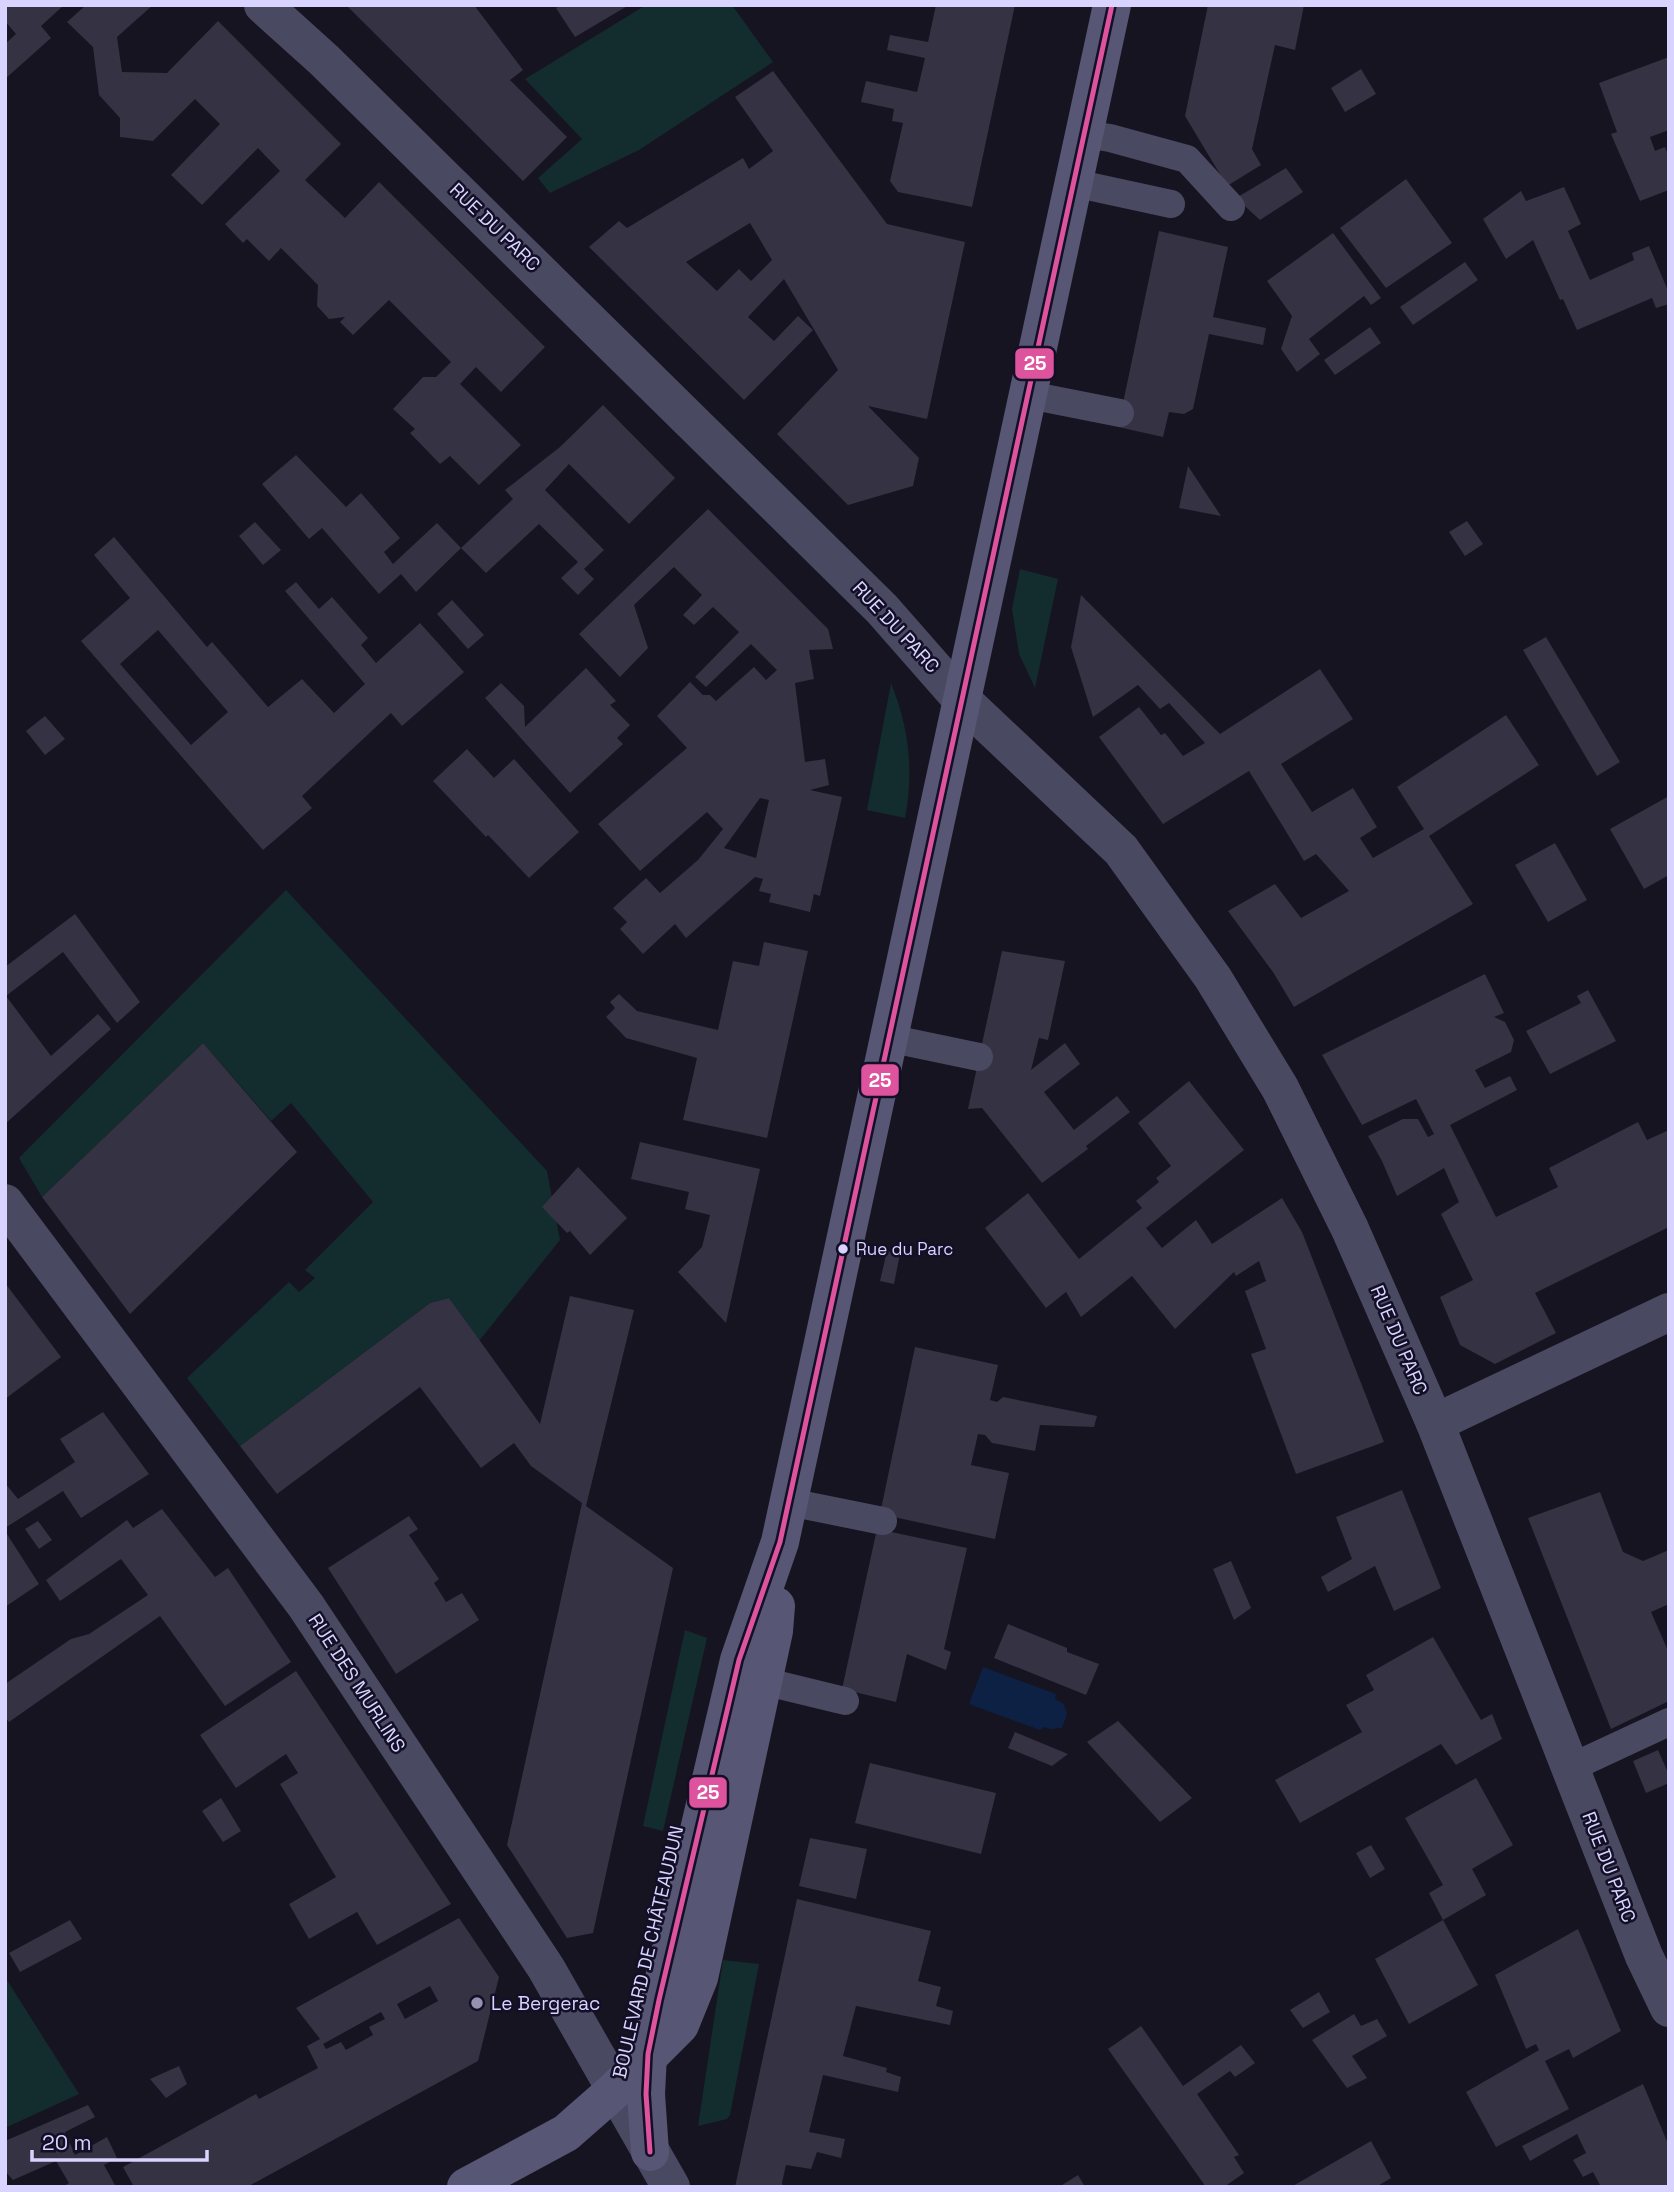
<svg xmlns="http://www.w3.org/2000/svg" width="1674" height="2192" font-family="'Space Grotesk',sans-serif">
	<style>
		.green { fill: #132c2d }
		.water { fill: #0d2144 }
		.building { fill: #343243; fill-rule: evenodd }
		.lines { fill: none; stroke-linecap: round; stroke-linejoin: round }
		.lane { stroke: #4a4962; stroke-width: 28 }
		.street { stroke: #4a4962; stroke-width: 38 }
		.secondary { stroke: #575674; stroke-width: 38 }
		.bus-1-casing { stroke: #130f26; stroke-width: 10 }
		.bus-1 { stroke: #dd539e; stroke-width: 5 }
		.bus-dot { fill: #d9d4ff; stroke: #130f26; stroke-width: 2.5 }
		.poi-dot { fill: #9591b1; stroke: #130f26; stroke-width: 2.5 }
		.labels { text-anchor: middle; dominant-baseline: central; stroke-width: 5; stroke-linejoin: round; paint-order: stroke }
		.bus-label { font-size: 17px; fill: #d9d4ff; stroke: #130f26; text-anchor: start }
		.street-label { font-size: 19px; fill: #d9d4ff; stroke: #130f26 }
		.poi-label { font-size: 19px; fill: #d9d4ff; stroke: #130f26; text-anchor: start }
		.line-badge { stroke: #130f26; stroke-width: 2.5 }
		.badge-label { font-size: 19px; text-anchor: middle; font-weight: bold; fill: #fff }
	</style>
	<rect width="100%" height="100%" fill="#161421"/>
	<!-- green -->
	<g class="green">
		<path d="M646 5H732L773 62 639 150 550 193 538 178 582 139 525 79Z"/>
		<path d="M1020 569 1058 579 1035 688 1019 654 1012 609Z"/>
		<path d="M891 683C909 728 914 771 905 818L867 810Z"/>
		<path d="M286 890 547 1171 560 1240 479 1341 449 1298 430 1303 240 1446 187 1378 289 1282 299 1292 315 1278 305 1270 373 1202 291 1103 271 1121 203 1043 42 1197 19 1158Z"/>
		<path d="M685 1630 707 1638 663 1831 643 1826Z"/>
		<path d="M723 1960 759 1964 730 2115 727 2119 698 2126Z"/>
		<path d="M5 1977 79 2094 5 2128Z"/>
	</g>
	<!-- water -->
	<path class="water" d="M983 1667 1056 1694 1055 1699 1064 1704 1067 1714 1062 1728 1051 1729 1044 1727 1040 1730 969 1704Z"/>
	<!-- building -->
	<g class="building">
		<path d="M5 5H64L41 26 51 38 5 79V44L16 34 5 21Z"/>
		<path d="M86 5H153L117 37 122 72 167 73 218 21 341 144 305 180 345 218 379 182 545 347 501 392 476 367 460 384 521 445 479 485 450 456 440 464 410 433 415 429 393 409 423 377H436L451 362 389 300 353 335 340 322 345 317 329 319 317 306 318 285 281 248 269 261 247 239 243 243 225 224 280 171 258 148 202 205 171 175 220 124 195 99 153 141 120 137V118L99 95 93 47 67 22Z"/>
		<path d="M346 5H474L523 70 510 80 567 137 523 181Z"/>
		<path d="M561 5H629L575 37 556 8Z"/>
		<path d="M936 5H1015L972 207 898 192 890 181 903 123 892 121 894 109 861 102 866 81 917 92 925 58 887 50 890 35 928 42Z"/>
		<path d="M1208 5H1304L1295 50 1275 45 1252 149 1261 165 1227 186 1185 116Z"/>
		<path d="M1669 57V130L1650 137 1655 151 1665 147 1669 157V190L1640 201 1611 134 1617 132 1599 83Z"/>
		<path d="M1361 69 1376 94 1345 112 1331 88Z"/>
		<path d="M773 71 887 224 965 242 927 419 868 406 919 458 913 486 848 505 777 434 838 370 784 279 748 317 774 341 798 316 813 330 744 400 589 247 619 221 627 228 743 158 749 169 773 151 735 97ZM750 223 772 260 751 281 739 269 717 291 686 262Z"/>
		<path d="M1286 168 1303 192 1260 220 1236 198Z"/>
		<path d="M1406 179 1452 243 1386 288 1340 228Z"/>
		<path d="M1564 187 1581 224 1568 231 1590 280 1634 260 1632 253 1649 246 1669 293V304L1656 308 1652 298 1577 330 1563 299 1560 300 1533 240 1506 259 1483 219 1521 191 1526 201Z"/>
		<path d="M1159 231 1228 247 1213 317 1266 328 1263 345 1209 334 1193 409 1184 414 1169 412 1163 437 1118 427Z"/>
		<path d="M1333 233 1381 298 1371 305 1364 296 1309 339 1320 354 1297 372 1281 349 1292 316 1267 281Z"/>
		<path d="M1465 262 1478 280 1413 325 1400 307Z"/>
		<path d="M1370 327 1381 343 1335 375 1324 360Z"/>
		<path d="M603 405 675 478 629 524 569 464 545 490 604 550 584 569 594 579 578 595 561 578 578 562 539 524 486 573 461 548 513 499 505 490 560 447Z"/>
		<path d="M296 455 346 507 361 493 400 538 384 552 393 564 437 523 461 548 416 592 401 574 379 594 322 528 309 539 262 484Z"/>
		<path d="M1188 466 1221 516 1179 508Z"/>
		<path d="M708 509 828 629 833 649 809 650 814 679 795 683 805 762 825 759 829 785 810 790 842 797 820 896 814 894 810 912 769 902 771 894 759 891 763 879 755 877 686 938 675 924 643 954 620 929 627 922 613 908 646 878 660 893 698 860 723 829 707 812 640 871 598 824 687 748 657 716 690 682 703 695H710L716 701 754 667 766 680 777 670 751 644 706 687 695 677 739 632 713 607 694 625 683 615 702 595 674 567 634 605 648 648 620 677 579 634ZM760 798 769 800 756 858 724 848Z"/>
		<path d="M1467 521 1483 544 1465 556 1449 532Z"/>
		<path d="M255 522 281 550 263 565 239 536Z"/>
		<path d="M114 537 207 647 212 642 268 707 302 679 334 713 365 684 285 591 296 582 319 609 332 597 368 638 361 645 376 663 420 623 464 672 402 726 391 713 302 796 312 808 263 850 81 641 130 598 94 555ZM158 630 228 712 191 745 120 664Z"/>
		<path d="M1081 595 1220 734 1320 669 1353 719 1281 764 1312 812 1353 788 1377 827 1360 838 1373 858 1424 829 1397 787 1506 715 1539 765 1429 836 1473 904 1294 1007 1273 972 1228 911 1275 884 1301 918 1349 891 1316 854 1304 861 1249 771 1163 824 1099 737 1139 707 1161 735 1165 733 1183 756 1205 743 1169 703 1160 709 1138 685 1093 717 1071 647Z"/>
		<path d="M452 600 484 635 468 649 437 614Z"/>
		<path d="M1546 637 1620 762 1597 776 1523 650Z"/>
		<path d="M586 668 616 701 610 705 630 725 617 738 623 744 570 793 485 698 501 683 524 706 525 727Z"/>
		<path d="M45 716 65 739 45 755 26 731Z"/>
		<path d="M467 749 494 778 514 759 579 832 529 878 488 835 486 837 433 781Z"/>
		<path d="M1669 796V875L1644 889 1610 829Z"/>
		<path d="M1555 843 1587 900 1548 922 1515 865Z"/>
		<path d="M75 914 140 1002 117 1023 63 952 6 996 51 1056 98 1014 111 1029 5 1124V967Z"/>
		<path d="M764 942 808 951 767 1138 683 1120 697 1058 626 1038 606 1017 615 1008 610 1002 619 994 637 1011 718 1030 733 961 759 966Z"/>
		<path d="M1002 951 1065 961 1048 1040 1039 1038 1031 1070 1065 1043 1080 1064 1044 1092 1074 1130 1117 1096 1130 1112 1086 1146 1088 1149 1042 1183 982 1108 968 1109Z"/>
		<path d="M1485 974 1504 1013 1494 1017 1505 1022 1514 1040 1511 1052 1475 1070 1485 1088 1510 1076 1517 1090 1450 1125 1496 1217 1558 1187 1549 1168 1638 1122 1647 1140 1669 1130V1227L1535 1293 1556 1333 1495 1364 1460 1345 1440 1297 1473 1280 1441 1214 1459 1202 1444 1168 1397 1196 1382 1161 1368 1136 1403 1119H1418L1428 1137 1434 1134 1416 1099 1362 1125 1322 1055Z"/>
		<path d="M1588 990 1616 1041 1550 1074 1526 1031 1581 1003 1577 996Z"/>
		<path d="M203 1043 297 1152 130 1314 42 1197Z"/>
		<path d="M1189 1081 1244 1150 1146 1228 1162 1248 1196 1220 1212 1244 1282 1198 1302 1232 1384 1442 1296 1474 1251 1354 1266 1349 1245 1291 1266 1281 1259 1261 1236 1276 1234 1272 1175 1329 1132 1276 1081 1317 1066 1292 1046 1308 985 1228 1028 1193 1079 1259 1142 1208 1136 1201 1159 1182 1156 1178 1171 1166 1138 1123Z"/>
		<path d="M640 1142 760 1169 726 1323 678 1272 702 1247 710 1215 685 1209 689 1192 631 1179Z"/>
		<path d="M578 1167 627 1218 590 1255 570 1231 567 1233 542 1207Z"/>
		<path d="M887 1251 900 1254 894 1284 880 1281Z"/>
		<path d="M5 1283 61 1357 5 1399Z"/>
		<path d="M570 1296 634 1310 586 1506 673 1568 593 1933 567 1938 507 1845 582 1503 531 1466 514 1443 481 1468 420 1387 277 1494 240 1446 430 1303 449 1298 540 1424Z"/>
		<path d="M915 1347 998 1365 990 1400 997 1402 1003 1397 1097 1416 1094 1427 1040 1425 1035 1451 992 1443 985 1435 978 1434 971 1465 1009 1473 995 1539 880 1514Z"/>
		<path d="M103 1412 149 1474 81 1518 63 1491 5 1528V1483L18 1499 75 1462 60 1439Z"/>
		<path d="M1402 1490 1441 1588 1394 1611 1375 1566 1328 1592 1321 1577 1352 1559 1336 1517Z"/>
		<path d="M1600 1492 1623 1552 1643 1561 1669 1550V1604L1651 1612 1669 1653V1701L1611 1729 1528 1518Z"/>
		<path d="M162 1509 215 1577 228 1568 291 1662 225 1706 160 1616 9 1722 5 1717V1684L71 1639 89 1634 148 1595 121 1559 60 1601 46 1580 127 1520 133 1528Z"/>
		<path d="M409 1516 418 1529 409 1535 439 1579 434 1583 446 1602 462 1593 479 1620 396 1674 328 1568Z"/>
		<path d="M38 1521 52 1540 39 1549 25 1529Z"/>
		<path d="M877 1529 967 1548 944 1649 951 1652 946 1670 907 1654 896 1702 842 1689Z"/>
		<path d="M5 1531 39 1584 5 1607Z"/>
		<path d="M1231 1561 1251 1608 1234 1620 1213 1569Z"/>
		<path d="M1008 1624 1067 1648V1652L1099 1664 1086 1695 994 1658Z"/>
		<path d="M1433 1637 1481 1720 1492 1714 1502 1739 1456 1765 1441 1744 1300 1823 1275 1780 1362 1732 1346 1705 1374 1690 1366 1675Z"/>
		<path d="M296 1671 451 1904 377 1945 357 1912 309 1939 289 1904 336 1877 280 1784 298 1773 286 1754 236 1788 200 1735Z"/>
		<path d="M1118 1721 1192 1798 1160 1822 1087 1742Z"/>
		<path d="M1015 1732 1068 1754 1052 1766 1008 1748Z"/>
		<path d="M1658 1750 1669 1775V1783L1646 1793 1633 1761Z"/>
		<path d="M870 1763 996 1793 981 1854 855 1823Z"/>
		<path d="M1476 1778 1513 1845 1472 1869 1486 1895 1443 1920 1478 1985 1409 2024 1375 1959 1443 1920 1429 1893 1443 1885 1405 1818Z"/>
		<path d="M221 1798 241 1831 223 1842 202 1811Z"/>
		<path d="M810 1838 867 1849 856 1899 799 1886Z"/>
		<path d="M1371 1845 1385 1869 1370 1878 1356 1853Z"/>
		<path d="M797 1899 931 1931 918 1981 941 1987 936 2006 953 2011 950 2025 856 2006 843 2056 887 2068 886 2072 901 2077 898 2092 823 2075 809 2132 845 2139 841 2158 817 2152 811 2169 786 2165 782 2183 783 2187H735Z"/>
		<path d="M459 1918 499 1977 478 2061 247 2187H134L123 2167 256 2094 259 2099 318 2068 307 2046 320 2039 296 2008ZM430 1986 438 2001 405 2019 397 2004ZM381 2012 385 2019 369 2027 373 2035 346 2050 341 2042 326 2049 323 2044Z"/>
		<path d="M70 1920 82 1939 20 1972 9 1953Z"/>
		<path d="M1578 1929 1621 2031 1573 2058 1569 2049 1545 2061 1569 2109 1496 2147 1466 2092 1539 2050 1536 2044 1526 2049 1495 1975Z"/>
		<path d="M1319 1992 1330 2012 1303 2028 1290 2010Z"/>
		<path d="M1354 2014 1361 2026 1377 2019 1387 2036 1352 2056 1367 2078 1347 2088 1312 2040Z"/>
		<path d="M1141 2026 1183 2086 1241 2045 1255 2063 1235 2077 1230 2071 1197 2094 1239 2155 1234 2157 1244 2173 1224 2187H1206L1108 2049Z"/>
		<path d="M179 2066 187 2084 166 2098 150 2079Z"/>
		<path d="M1643 2084 1669 2146V2187H1601L1593 2172 1583 2177 1573 2160 1586 2153 1577 2134 1530 2161 1522 2146Z"/>
		<path d="M88 2105 95 2117 65 2132 75 2155 107 2137 117 2158 104 2165 116 2187H63L69 2183 56 2161 13 2180 5 2171V2141Z"/>
		<path d="M1371 2141 1391 2178 1376 2187H1291Z"/>
		<path d="M1078 2175 1085 2187H1059Z"/>
	</g>
	<g class="lines">
		<!-- lane -->
		<g class="lane">
			<path d="M1085 134 1110 138 1187 159 1231 207"/>
			<path d="M1074 183 1171 204"/>
			<path d="M1029 395 1120 413"/>
			<path d="M888 1038 979 1057"/>
			<path d="M789 1502 883 1521"/>
			<path d="M763 1681 845 1701"/>
			<path d="M1570 1768 1669 1722"/>
		</g>
		<!-- street -->
		<g class="street">
			<path d="M263 5 324 60 882 609 961 699 1121 850 1213 978 1280 1088 1350 1229 1435 1423 1644 1956 1669 2008"/>
			<path d="M5 1203 306 1606 546 1968 671 2187"/>
			<path d="M1435 1423 1669 1312"/>
		</g>
		<!-- secondary -->
		<g class="secondary">
			<path d="M650 2152 646 2094 648 2054 659 2000 739 1660 780 1542 1112 5"/>
			<path d="M466 2187 566 2133 615 2090 680 2025 699 1978 774 1631 776 1606"/>
		</g>
		<defs>
			<path id="bus-1" d="M650 2152 646 2094 648 2054 659 2000 739 1660 780 1542 1112 5"/>
		</defs>
		<!-- bus-1 casing -->
		<use href="#bus-1" class="bus-1-casing"/>
		<!-- bus-1 -->
		<use href="#bus-1" class="bus-1"/>
	</g>
	<!-- markers -->
	<circle class="bus-dot" cx="843" cy="1249" r="6"/>
	<circle class="poi-dot" cx="477" cy="2003" r="7"/>
	<g class="labels">
		<!-- bus labels -->
		<g class="bus-label">
			<text x="856" y="1249">Rue du Parc</text>
		</g>
		<!-- street labels -->
		<g class="street-label">
			<text transform="translate(495 227) rotate(44)">RUE DU PARC</text>
			<text transform="translate(896 627) rotate(47)">RUE DU PARC</text>
			<text transform="translate(1399 1340) rotate(67)">RUE DU PARC</text>
			<text transform="translate(357 1683) rotate(57)">RUE DES MURLINS</text>
			<text transform="translate(1609 1867) rotate(69)">RUE DU PARC</text>
			<text transform="translate(648 1952) rotate(-77)">BOULEVARD DE CHÂTEAUDUN</text>
		</g>
		<!-- poi labels -->
		<g class="poi-label">
			<text x="491" y="2003">Le Bergerac</text>
		</g>
	</g>
	<g class="line-badge">
		<rect x="1014" y="347" width="41" height="33" rx="7" fill="#dd539e"/>
		<rect x="860" y="1063" width="40" height="34" rx="7" fill="#dd539e"/>
		<rect x="688" y="1776" width="40" height="33" rx="7" fill="#dd539e"/>
	</g>
	<g class="badge-label">
		<text x="1035" y="370">25</text>
		<text x="880" y="1087">25</text>
		<text x="708" y="1799">25</text>
	</g>
	<!-- border -->
	<rect width="1674" height="2192" fill="none" stroke="#d9d4ff" stroke-width="14"/>
	<!-- scale -->
	<path d="M32 2150v10h175v-10" fill="none" stroke="#d9d4ff" stroke-width="3.5"/>
	<text x="42" y="2150" font-size="21" fill="#d9d4ff" stroke="#130f26" stroke-width="5" paint-order="stroke">20 m</text>
</svg>
